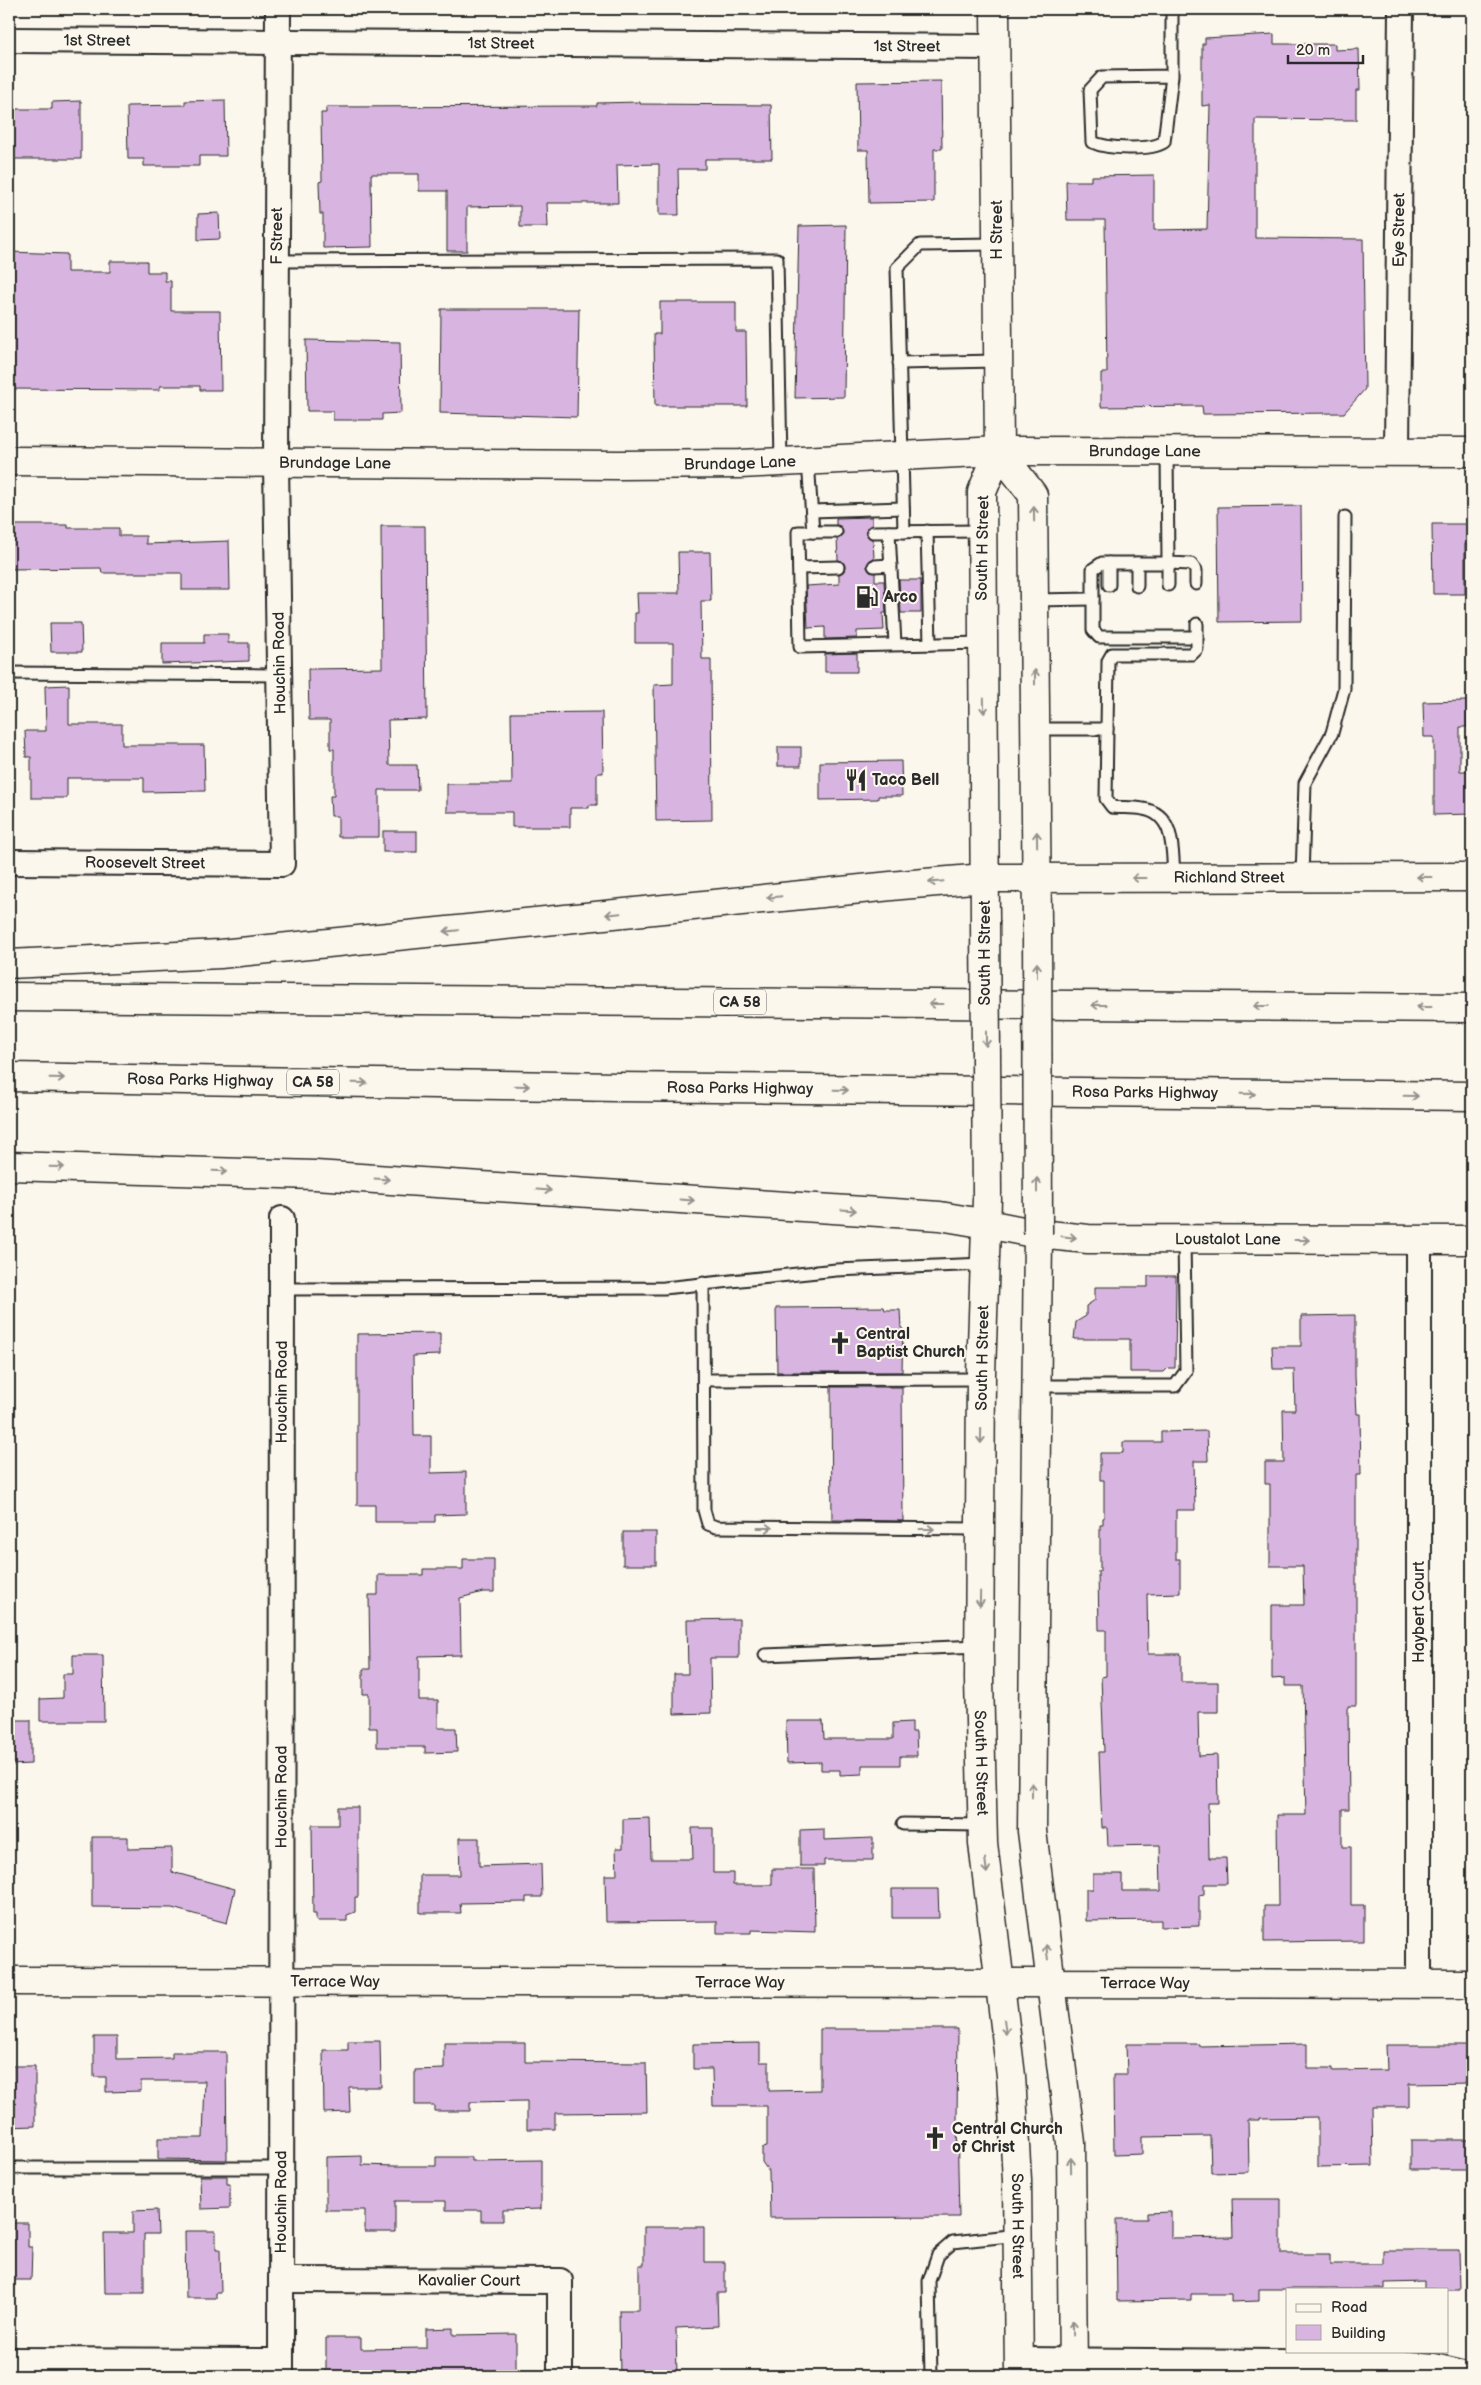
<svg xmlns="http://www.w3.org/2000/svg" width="1481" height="2385" font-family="'Balsamiq Sans',sans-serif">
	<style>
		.building { fill: #d8b5e0; stroke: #2b2b2b }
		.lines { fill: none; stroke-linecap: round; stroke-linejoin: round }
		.lane-casing { stroke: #2b2b2b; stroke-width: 15 }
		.street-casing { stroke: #2b2b2b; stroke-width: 28 }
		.secondary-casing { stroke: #2b2b2b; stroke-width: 31 }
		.highway-casing { stroke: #2b2b2b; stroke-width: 31 }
		.lane { stroke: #fbf7ec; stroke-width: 11 }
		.street { stroke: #fbf7ec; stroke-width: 24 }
		.secondary { stroke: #fbf7ec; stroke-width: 28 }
		.highway { stroke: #fbf7ec; stroke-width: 28 }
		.secondary-bridge-casing { stroke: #2b2b2b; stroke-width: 31; stroke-linecap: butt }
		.secondary-bridge { stroke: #fbf7ec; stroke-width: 28 }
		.oneway { stroke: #93918c }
		.labels { text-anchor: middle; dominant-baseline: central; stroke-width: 4; stroke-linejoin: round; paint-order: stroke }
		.shield { fill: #fbf7ec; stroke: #696865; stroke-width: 1 }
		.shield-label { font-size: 15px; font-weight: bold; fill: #2b2b2b }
		.street-label { font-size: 16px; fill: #2b2b2b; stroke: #fbf7ec }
		.poi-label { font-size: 16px; font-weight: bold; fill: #2b2b2b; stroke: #fbf7ec; text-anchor: start }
	</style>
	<rect width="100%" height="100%" fill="#fbf7ec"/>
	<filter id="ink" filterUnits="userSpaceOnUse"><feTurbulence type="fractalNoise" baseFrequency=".02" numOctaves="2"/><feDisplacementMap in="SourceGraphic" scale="10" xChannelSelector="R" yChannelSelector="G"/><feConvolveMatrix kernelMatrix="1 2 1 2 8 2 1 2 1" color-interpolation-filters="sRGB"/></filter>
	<g filter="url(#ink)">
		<!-- building -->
		<g class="building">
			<path d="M1274 34V44H1335V50L1359 49 1360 90H1356V120L1255 119V238L1363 239 1365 389 1344 413 1203 414 1202 406 1101 407V373H1107L1105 220H1067L1066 181H1091V176L1154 175V230L1207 229 1210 105 1202 106V44H1205V38Z"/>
			<path d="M941 81 942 149H934V202L869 203 868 150H858L857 82Z"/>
			<path d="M225 100 226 156H199V166H144V159H128L127 106 185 105V101Z"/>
			<path d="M81 101V159H9V109H52V102Z"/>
			<path d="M640 102V104L771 105 772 159H705V169H678L679 215H659V164L617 165 618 203H547L548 227H520V206L467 207V251H447V191H419V174H371L372 247 323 248V214H320L319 182 322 181 321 113H326V107L597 106V103Z"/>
			<path d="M219 213 220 239 198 240V214Z"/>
			<path d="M846 225 844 397 795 398 799 226Z"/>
			<path d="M9 252 67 254V272H110V261H147V272H165V281H171V311H220L221 390H200V386H160V390L9 389V325H11Z"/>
			<path d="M660 302H736V332H746L747 406H655L654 334H660Z"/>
			<path d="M441 309H579L577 417 440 413Z"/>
			<path d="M306 340 400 342 401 413 382 414V420H333V411H307Z"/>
			<path d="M1301 506 1302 621 1219 622 1218 507Z"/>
			<path d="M872 517V525L867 528 866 533 869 538 873 540 874 558 870 560 867 567 870 572 875 573V581H884L886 613H883L884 630 857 631V638L825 639V627L808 628 806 586 839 584V574L844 571 845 566 842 561 838 560 837 539 842 536 843 532 840 526 836 525V518Z"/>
			<path d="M1432 524H1472V544H1465V594H1433Z"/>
			<path d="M9 525H68V528H119V536H146V544L229 541 230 590H182V573H102L101 568 9 569Z"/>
			<path d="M381 526H425L427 719 388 720 389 765H417L418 790H379V837H338V816H331L330 796H334V749H330V720H309L308 669 382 668Z"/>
			<path d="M678 552H710L711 601H701L702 659H711L712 820 656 821 654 685 673 684V643H635V613H638L637 593H679Z"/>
			<path d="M899 580H921V613H901Z"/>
			<path d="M50 623H81L82 652H51Z"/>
			<path d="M204 634H228V643H249V661L162 664V643H204Z"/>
			<path d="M857 653V672H825V654Z"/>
			<path d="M69 685V724H122V745H204L205 791 144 792V778H67V798H31V757H26L25 731H46L45 686Z"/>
			<path d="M1467 701V727H1460V771H1472V814L1434 815V737H1424L1423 702Z"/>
			<path d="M602 712 603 773H597V805H589V808H570V827H512V812H447V784H512L511 713Z"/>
			<rect x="778" y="747" width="23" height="19"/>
			<path d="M901 761 902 796H878V799L820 800V762Z"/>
			<rect x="383" y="831" width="34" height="21"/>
			<path d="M1148 1276H1176L1175 1368H1168L1164 1372H1130V1339H1074L1076 1322 1086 1316V1306L1095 1300V1287H1148Z"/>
			<path d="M884 1307 885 1310H900L901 1328H903L902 1372H777L776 1308Z"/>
			<path d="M1355 1315V1376L1357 1414H1360L1361 1475H1356V1706H1348L1349 1809H1342V1847H1351V1905H1364V1941L1264 1942V1906H1278L1277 1815H1306L1303 1686H1285V1678L1272 1679V1605H1304L1303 1566H1270V1484H1265V1462H1284L1283 1410H1295L1294 1369H1273L1272 1346H1301V1316Z"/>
			<path d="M440 1333V1355L413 1356 414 1436H431V1473L466 1472V1514L435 1515V1522H375V1505H357V1334Z"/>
			<path d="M831 1387H902L903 1521 832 1520Z"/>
			<path d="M1207 1431 1208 1461H1194L1195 1510H1176V1559H1180V1593L1147 1594 1148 1654H1181V1682H1218V1712H1198L1199 1756 1217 1755 1218 1803H1208L1209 1858H1226L1227 1884H1204V1894L1199 1895V1926L1161 1927V1920L1086 1921V1889H1093V1874H1122V1891H1161L1160 1845 1108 1846 1107 1828H1102L1099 1752H1104L1101 1677 1106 1676V1630H1099L1098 1571H1100V1525H1103V1518H1104V1480H1100V1453H1123V1442H1161V1432Z"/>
			<rect x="623" y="1532" width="33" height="33"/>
			<path d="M463 1559H494V1592H483L460 1598 461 1655 419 1656V1700H438V1728H456L457 1752 425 1753V1747H377V1728H369V1694H363V1669H370L369 1595H378V1575H423V1569H463Z"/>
			<path d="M739 1619V1658H710L711 1713 674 1714V1674H688L687 1620Z"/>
			<path d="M73 1655H103L104 1721H40V1699L63 1698V1674H73Z"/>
			<path d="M9 1720H31V1764L9 1765Z"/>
			<path d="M786 1721H823L824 1739H893V1723L912 1722V1732H916L917 1756H900V1765H862V1774L840 1775V1770H821V1762L787 1763Z"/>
			<path d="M338 1807H358V1897H355V1912L347 1915V1921H316V1914H313L312 1825H338Z"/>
			<path d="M650 1818 651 1859H693L692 1828H713V1873H733V1885H772V1869H814L815 1932 751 1930V1933H717V1921L606 1922 605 1875H617L616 1848H623V1819Z"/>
			<path d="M824 1829V1840L873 1838V1860H824V1866H800V1830Z"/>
			<path d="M92 1837H128V1849L172 1848V1872L235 1889 227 1923 172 1908 92 1907Z"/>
			<path d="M459 1838H479V1866L541 1864 542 1897H526V1902L460 1903 461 1913H420V1875H460Z"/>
			<path d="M892 1889H938L939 1918H892Z"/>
			<path d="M820 2029H958L957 2120 959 2217 770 2218 769 2172 762 2162V2148L767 2147V2106H713L712 2069H693V2044L760 2043V2062H769V2091L820 2090Z"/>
			<path d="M94 2037H117V2059L172 2058V2052H226L227 2160 158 2159V2138H203L205 2081H141V2091L106 2092V2077H94Z"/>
			<path d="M348 2041H380L381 2087H349L350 2112 324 2113 323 2050H348Z"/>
			<path d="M444 2043H525V2062L646 2063 647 2112 555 2113V2129H527V2101L470 2102V2111H434V2105H415V2070L444 2069Z"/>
			<path d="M1126 2044H1199V2046L1307 2044V2068H1333V2071L1387 2070 1386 2045H1472V2083L1409 2084V2107H1372L1373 2166 1318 2167V2117L1260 2118V2120H1248L1249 2172 1211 2173 1210 2136 1142 2137V2154L1114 2155 1113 2075H1127Z"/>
			<path d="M9 2066H35V2126L9 2127Z"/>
			<rect x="1411" y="2140" width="61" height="29"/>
			<path d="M362 2156V2165L395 2166H436V2157H471V2161L541 2160V2209L503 2210V2221H481V2210H446V2201H395V2232H365V2210H326V2157Z"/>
			<path d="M200 2176H227V2184H230V2208L201 2209Z"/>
			<path d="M1232 2199H1281V2254H1330V2264H1383V2250H1459L1460 2289H1424V2282L1385 2283V2289H1259V2301L1231 2302V2294H1191V2300L1117 2301 1116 2219H1147V2213L1171 2212V2238L1233 2237Z"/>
			<path d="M157 2210 158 2234H144V2293H105L104 2233H133V2211Z"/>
			<path d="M9 2223H28V2247H32L31 2280H9Z"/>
			<path d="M644 2227H704V2262H725V2293H717L718 2326 676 2328 677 2376H620L619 2310H639V2265H644Z"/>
			<path d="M185 2231H216V2249H220L221 2293H216V2298H186Z"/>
			<path d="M453 2328V2335L516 2334V2376H326V2338H361V2349L426 2348V2329Z"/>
		</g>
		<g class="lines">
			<defs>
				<g id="lane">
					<path d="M1172 76 1102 77 1090 90 1092 142C1107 149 1150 151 1164 142L1172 76V9"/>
					<path d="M277 261 777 259 781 462"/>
					<path d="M899 363 997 361"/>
					<path d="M1167 451 1168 563 1191 564 1196 570V584"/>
					<path d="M808 461 813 532"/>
					<path d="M812 511 903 508"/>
					<path d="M927 531 930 644"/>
					<path d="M836 532H798L800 647 983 643"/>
					<path d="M873 532 982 531"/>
					<path d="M889 532 895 644"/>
					<path d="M904 532 897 268 920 245 997 244"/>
					<path d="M1109 563V585"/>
					<path d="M1137 563V586"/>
					<path d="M874 566 891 565"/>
					<path d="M799 568 838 567"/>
					<path d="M1168 585V563H1102L1093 569V630L1099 637H1197"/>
					<path d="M1034 600 1093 599"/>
					<path d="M9 673 280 675"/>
					<path d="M1035 729H1107"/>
					<path d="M1174 877C1172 852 1176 814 1143 809 1133 807 1122 808 1112 807L1106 799 1108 661 1112 654H1192L1197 649V624"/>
					<path d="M1302 877 1305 783 1332 733 1344 689 1345 517"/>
					<path d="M703 1283 704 1510 708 1524 716 1527 980 1529"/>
					<path d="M282 1289 664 1288 836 1270 985 1264"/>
					<path d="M704 1380 982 1379"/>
					<path d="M1037 1386H1175L1186 1371 1184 1239"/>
					<path d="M765 1655 979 1646"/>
					<path d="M903 1824 982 1825"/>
					<path d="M9 2168H281"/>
					<path d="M931 2376 929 2281 938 2255 953 2242 1018 2235"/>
				</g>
				<g id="street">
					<path id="s1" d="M9 40 995 47"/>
					<path id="s2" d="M1397 451 1401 9"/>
					<path id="s3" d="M9 862 282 864 276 463 278 9"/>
					<path d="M1419 1241V1984"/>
					<path id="s4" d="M281 2280 560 2281V2376"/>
					<path d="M9 2360 281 2361"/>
					<path d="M1019 2360 1398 2363 1434 2366 1472 2375"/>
					<path id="s5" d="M281 2376 282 1219"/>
				</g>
				<g id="secondary">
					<path d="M999 451 1033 495 1037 923"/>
					<path id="s6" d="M9 461 619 465 740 464 999 451 1472 452"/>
					<path id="s7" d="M985 878 1472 877"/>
					<path d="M985 920 982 492 999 451 995 9"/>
					<path id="s8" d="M987 1199 981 1374 979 1679 983 1843 1011 2076 1017 2180 1019 2376"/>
					<path id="s9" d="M987 1224 1038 1234 1088 1239 1472 1240"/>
					<path d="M1038 1234 1032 1831 1071 2143 1073 2376"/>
					<path id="s10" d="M9 1981 1472 1984"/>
				</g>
				<g id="highway">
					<path d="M9 964 220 954 901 885 985 878"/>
					<path d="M9 997 1472 1008"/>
					<path id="s11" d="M9 1077 617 1087 1472 1096"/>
					<path d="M9 1166 315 1175 940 1216 987 1224"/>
				</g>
			</defs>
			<!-- lane casing -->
			<use href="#lane" class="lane-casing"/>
			<!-- street casing -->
			<use href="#street" class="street-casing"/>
			<!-- secondary casing -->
			<use href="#secondary" class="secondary-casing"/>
			<!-- highway casing -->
			<use href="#highway" class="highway-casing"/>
			<!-- lane -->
			<use href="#lane" class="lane"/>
			<!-- street -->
			<use href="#street" class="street"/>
			<!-- secondary -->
			<use href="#secondary" class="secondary"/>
			<!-- highway -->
			<use href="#highway" class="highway"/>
			<defs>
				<g id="secondary-bridge">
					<path d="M985 920 987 1195"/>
					<path d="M1037 923 1038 1234"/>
				</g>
			</defs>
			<!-- secondary-bridge casing -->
			<use href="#secondary-bridge" class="secondary-bridge-casing"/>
			<!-- secondary-bridge -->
			<use href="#secondary-bridge" class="secondary-bridge"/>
		</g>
		<!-- one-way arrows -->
		<defs><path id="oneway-shaft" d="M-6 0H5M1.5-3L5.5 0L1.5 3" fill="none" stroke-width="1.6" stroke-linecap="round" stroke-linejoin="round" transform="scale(1.25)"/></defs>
		<g class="oneway">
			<use href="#oneway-shaft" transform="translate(1034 514) rotate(-91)"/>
			<use href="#oneway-shaft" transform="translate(1035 677) rotate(-90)"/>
			<use href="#oneway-shaft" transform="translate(984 706) rotate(89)"/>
			<use href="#oneway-shaft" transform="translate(1037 839) rotate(-91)"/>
			<use href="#oneway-shaft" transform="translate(1424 877) rotate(180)"/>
			<use href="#oneway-shaft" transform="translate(1139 878) rotate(180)"/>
			<use href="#oneway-shaft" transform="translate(936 882) rotate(175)"/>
			<use href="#oneway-shaft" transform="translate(774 897) rotate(174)"/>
			<use href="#oneway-shaft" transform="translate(613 914) rotate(174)"/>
			<use href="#oneway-shaft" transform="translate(451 931) rotate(174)"/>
			<use href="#oneway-shaft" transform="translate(1037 970) rotate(-90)"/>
			<use href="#oneway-shaft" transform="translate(936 1004) rotate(-180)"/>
			<use href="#oneway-shaft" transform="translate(1099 1005) rotate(-180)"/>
			<use href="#oneway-shaft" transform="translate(1261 1006) rotate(-180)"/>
			<use href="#oneway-shaft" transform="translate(1424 1007) rotate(-180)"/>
			<use href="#oneway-shaft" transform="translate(986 1039) rotate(90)"/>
			<use href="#oneway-shaft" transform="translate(57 1078) rotate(1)"/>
			<use href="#oneway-shaft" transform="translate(360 1083) rotate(1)"/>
			<use href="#oneway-shaft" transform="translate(522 1086) rotate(1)"/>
			<use href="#oneway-shaft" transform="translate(841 1090) rotate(1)"/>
			<use href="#oneway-shaft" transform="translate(1248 1094) rotate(1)"/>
			<use href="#oneway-shaft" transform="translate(1411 1096) rotate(1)"/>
			<use href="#oneway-shaft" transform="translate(57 1167) rotate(1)"/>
			<use href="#oneway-shaft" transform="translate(220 1171) rotate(2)"/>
			<use href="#oneway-shaft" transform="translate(382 1179) rotate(4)"/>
			<use href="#oneway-shaft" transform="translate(1037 1185) rotate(-90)"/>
			<use href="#oneway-shaft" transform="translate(544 1190) rotate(4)"/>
			<use href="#oneway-shaft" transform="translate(687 1200) rotate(4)"/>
			<use href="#oneway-shaft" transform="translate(849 1210) rotate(4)"/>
			<use href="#oneway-shaft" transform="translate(1069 1237) rotate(6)"/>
			<use href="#oneway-shaft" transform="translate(1302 1240)"/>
			<use href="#oneway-shaft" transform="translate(981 1436) rotate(91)"/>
			<use href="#oneway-shaft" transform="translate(765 1528)"/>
			<use href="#oneway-shaft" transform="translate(927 1529)"/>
			<use href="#oneway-shaft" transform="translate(980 1599) rotate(91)"/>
			<use href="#oneway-shaft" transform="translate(1032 1790) rotate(-90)"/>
			<use href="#oneway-shaft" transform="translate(986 1866) rotate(83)"/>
			<use href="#oneway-shaft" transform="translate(1047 1952) rotate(-97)"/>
			<use href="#oneway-shaft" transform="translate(1005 2027) rotate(83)"/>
			<use href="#oneway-shaft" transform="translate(1071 2165) rotate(-91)"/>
			<use href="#oneway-shaft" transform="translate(1073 2328) rotate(-91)"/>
		</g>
	</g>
	<!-- icons -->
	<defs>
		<symbol id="fuel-bare" viewBox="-9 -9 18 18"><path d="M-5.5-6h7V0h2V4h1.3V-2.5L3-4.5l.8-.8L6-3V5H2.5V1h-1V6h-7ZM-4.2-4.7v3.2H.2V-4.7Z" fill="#2b2b2b" stroke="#fbf7ec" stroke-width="2.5" paint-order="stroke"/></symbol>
		<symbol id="restaurant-bare" viewBox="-9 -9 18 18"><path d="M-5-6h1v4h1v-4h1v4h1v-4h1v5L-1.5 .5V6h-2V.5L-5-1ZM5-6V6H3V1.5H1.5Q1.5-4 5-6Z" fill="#2b2b2b" stroke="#fbf7ec" stroke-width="2.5" paint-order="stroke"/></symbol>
		<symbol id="church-bare" viewBox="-9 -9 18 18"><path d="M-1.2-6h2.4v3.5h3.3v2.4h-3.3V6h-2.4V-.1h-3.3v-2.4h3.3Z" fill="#2b2b2b" stroke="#fbf7ec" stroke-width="2.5" paint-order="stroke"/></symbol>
	</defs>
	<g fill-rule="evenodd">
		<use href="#fuel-bare" x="851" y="581" width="32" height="32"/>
		<use href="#restaurant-bare" x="840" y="764" width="32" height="32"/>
		<use href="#church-bare" x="824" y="1327" width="32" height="32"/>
		<use href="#church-bare" x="919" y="2122" width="32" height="32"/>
	</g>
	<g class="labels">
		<!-- shield labels -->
		<g class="shield">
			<rect x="714" y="989.5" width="52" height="25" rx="4"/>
			<rect x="287" y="1069.5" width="52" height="25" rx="4"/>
		</g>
		<g class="shield-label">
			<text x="740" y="1002">CA 58</text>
			<text x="313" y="1082">CA 58</text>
		</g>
		<!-- street labels -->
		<g class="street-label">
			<text stroke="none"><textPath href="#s1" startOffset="88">1st Street</textPath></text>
			<text stroke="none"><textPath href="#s1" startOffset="492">1st Street</textPath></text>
			<text stroke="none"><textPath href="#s1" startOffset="898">1st Street</textPath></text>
			<text transform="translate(997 230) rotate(-90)">H Street</text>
			<text stroke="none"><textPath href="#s2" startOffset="221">Eye Street</textPath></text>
			<text stroke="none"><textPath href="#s3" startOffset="901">F Street</textPath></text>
			<text stroke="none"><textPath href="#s6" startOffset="1136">Brundage Lane</textPath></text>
			<text stroke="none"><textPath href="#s6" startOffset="326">Brundage Lane</textPath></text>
			<text stroke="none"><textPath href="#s6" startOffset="731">Brundage Lane</textPath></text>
			<text transform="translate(983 548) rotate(-89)">South H Street</text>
			<text transform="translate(280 663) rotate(-91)">Houchin Road</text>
			<text stroke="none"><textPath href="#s3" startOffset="136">Roosevelt Street</textPath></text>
			<text stroke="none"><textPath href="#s7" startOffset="244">Richland Street</textPath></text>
			<text transform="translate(985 953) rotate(-90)">South H Street</text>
			<text stroke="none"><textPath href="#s11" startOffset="191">Rosa Parks Highway</textPath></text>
			<text stroke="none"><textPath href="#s11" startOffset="731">Rosa Parks Highway</textPath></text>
			<text stroke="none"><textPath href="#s11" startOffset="1136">Rosa Parks Highway</textPath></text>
			<text stroke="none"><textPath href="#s9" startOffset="242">Loustalot Lane</textPath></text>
			<text transform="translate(983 1358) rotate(-89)">South H Street</text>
			<text stroke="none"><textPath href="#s5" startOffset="984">Houchin Road</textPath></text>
			<text transform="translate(1419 1612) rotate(-90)">Haybert Court</text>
			<text stroke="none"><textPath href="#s8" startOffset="564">South H Street</textPath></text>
			<text stroke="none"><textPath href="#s5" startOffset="579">Houchin Road</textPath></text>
			<text stroke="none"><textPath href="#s10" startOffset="326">Terrace Way</textPath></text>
			<text stroke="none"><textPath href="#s10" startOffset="731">Terrace Way</textPath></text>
			<text stroke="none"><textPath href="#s10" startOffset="1136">Terrace Way</textPath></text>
			<text stroke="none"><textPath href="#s5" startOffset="174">Houchin Road</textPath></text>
			<text stroke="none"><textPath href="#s8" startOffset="1029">South H Street</textPath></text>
			<text stroke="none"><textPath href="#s4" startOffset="188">Kavalier Court</textPath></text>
		</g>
		<!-- poi labels -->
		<g class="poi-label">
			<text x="884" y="597">Arco</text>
			<text x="872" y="780">Taco Bell</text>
			<text x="856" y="1334">Central<tspan x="856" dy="18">Baptist Church</tspan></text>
			<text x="952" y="2129">Central Church<tspan x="952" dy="18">of Christ</tspan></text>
		</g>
	</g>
	<!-- margin -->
	<rect width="1481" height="2385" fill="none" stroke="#fbf7ec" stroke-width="30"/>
	<rect x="15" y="15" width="1451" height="2355" fill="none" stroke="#2b2b2b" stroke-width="2" filter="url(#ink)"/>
	<!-- legend -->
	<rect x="1286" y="2288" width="162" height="65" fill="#fbf7ec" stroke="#a8a59f"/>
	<rect x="1296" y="2304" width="25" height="8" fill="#fbf7ec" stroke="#a8a59f"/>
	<text x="1331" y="2312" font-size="15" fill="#2b2b2b">Road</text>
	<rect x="1296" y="2325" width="25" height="15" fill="#d8b5e0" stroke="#a8a59f"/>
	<text x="1331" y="2338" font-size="15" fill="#2b2b2b">Building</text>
	<!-- scale -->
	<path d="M1288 55v8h75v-8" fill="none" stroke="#2b2b2b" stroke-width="2.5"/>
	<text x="1296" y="55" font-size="15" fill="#2b2b2b" stroke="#fbf7ec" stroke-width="4" paint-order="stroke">20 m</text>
</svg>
